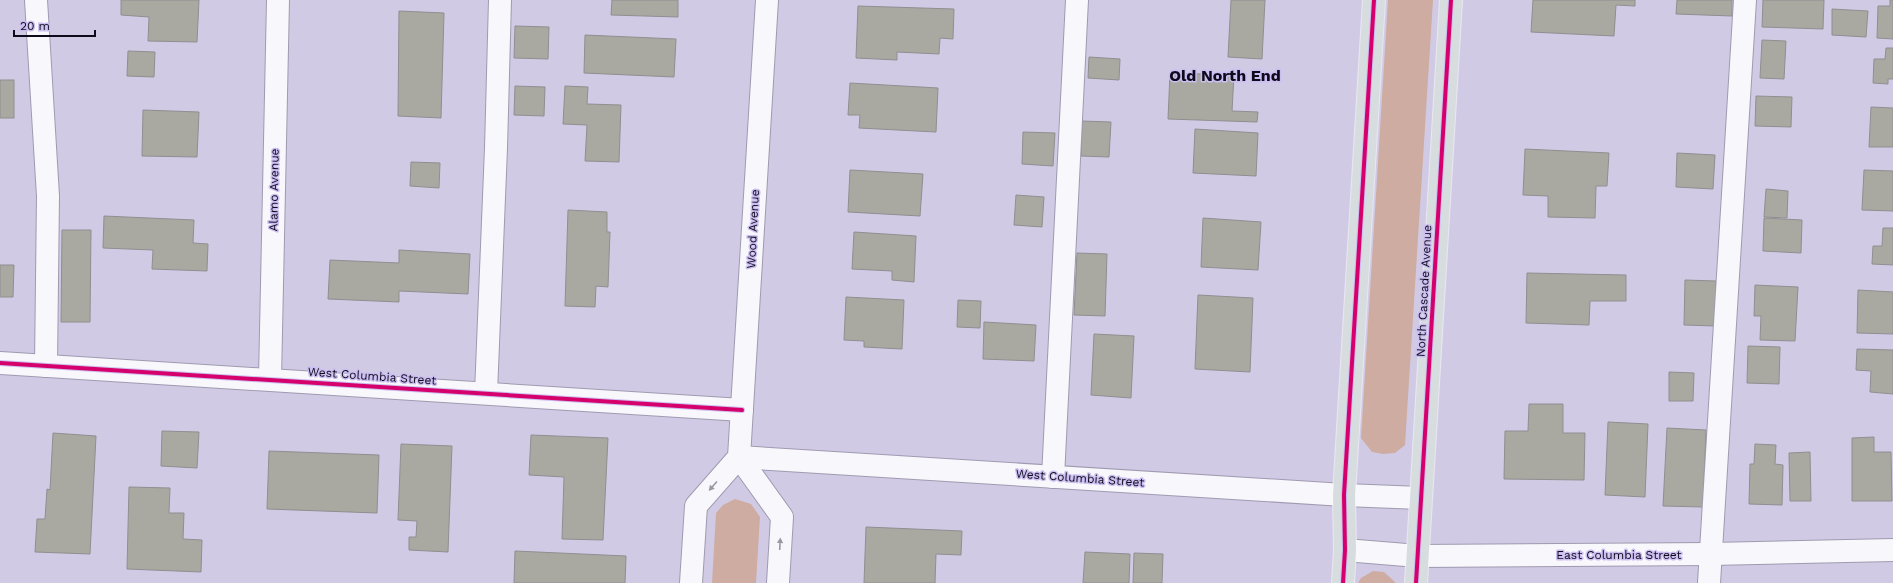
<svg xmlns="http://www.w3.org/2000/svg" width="1893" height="583" font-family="'Work Sans',sans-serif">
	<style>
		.green { fill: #ceaca1 }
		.building { fill: #a9a9a2; stroke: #908e90 }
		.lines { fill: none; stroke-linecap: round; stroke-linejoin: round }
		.minor-casing { stroke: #a09ab0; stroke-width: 24 }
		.major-casing { stroke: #eae7f3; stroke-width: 24 }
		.minor { stroke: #f8f7fb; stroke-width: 22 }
		.major { stroke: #d7dddf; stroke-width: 22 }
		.cycleway-casing { stroke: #cbbef1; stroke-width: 6 }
		.cycleway { stroke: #d6006c; stroke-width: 4 }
		.oneway { fill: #9b98a1 }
		.labels { text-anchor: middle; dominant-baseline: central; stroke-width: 3; stroke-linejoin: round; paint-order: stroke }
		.street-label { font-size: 12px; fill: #0f0a1b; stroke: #cbbef1 }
		.district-label { font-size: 16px; font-weight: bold; fill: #0f0a1b; stroke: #cbbef1 }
	</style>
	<rect width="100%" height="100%" fill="#d1cae5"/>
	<!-- green -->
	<g class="green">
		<path d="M1388 0H1433L1405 445 1395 453 1383 454 1372 452 1361 438Z"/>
		<path d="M735 499 751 504 760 517 756 583H712L716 513 723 505Z"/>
		<path d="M1373 571 1384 572 1396 583H1358L1361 578Z"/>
	</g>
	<!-- building -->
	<g class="building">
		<path d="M121 0H199L197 42 148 41 149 17 121 15Z"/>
		<path d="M612 0H678V17L611 15Z"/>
		<path d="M1231 0H1265L1262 59 1228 57Z"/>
		<path d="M1533 0H1635V6L1616 5 1614 36 1531 32Z"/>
		<path d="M1677 0H1732V16L1676 14Z"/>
		<path d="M1763 0H1824L1823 29 1762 27Z"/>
		<path d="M1890 0H1893V39L1877 38 1878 6H1890Z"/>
		<path d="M858 6 954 9 953 39 940 38 939 54 897 52V60L856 58Z"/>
		<path d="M1832 9 1868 11 1866 37 1832 35Z"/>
		<path d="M399 11 444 13 441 118 398 116Z"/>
		<path d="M515 26 549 27 548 59 514 58Z"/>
		<path d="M585 35 676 39 674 77 584 73Z"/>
		<path d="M1762 40 1786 41 1784 79 1760 78Z"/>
		<path d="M1886 48H1893V79H1888V84L1873 83 1874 59H1885Z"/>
		<path d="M128 51 155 52 154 77 127 76Z"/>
		<path d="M1089 57 1120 59 1119 80 1088 78Z"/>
		<path d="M1170 73 1234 75 1232 111 1258 112 1257 122 1168 119Z"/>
		<rect x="0" y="80" width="14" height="38"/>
		<path d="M850 83 938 88 936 132 859 128 860 115H848Z"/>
		<path d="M515 86 545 87 544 116 514 115Z"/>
		<path d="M565 86 588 87 587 104 621 105 619 162 585 161 587 125 563 124Z"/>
		<path d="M1756 96 1792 97 1791 127 1755 126Z"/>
		<path d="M1871 107 1893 108V147H1869Z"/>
		<path d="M143 110 199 112 197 157 142 156Z"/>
		<path d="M1082 121 1111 122 1109 157 1081 156Z"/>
		<path d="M1195 129 1258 133 1256 176 1193 173Z"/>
		<path d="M1023 132 1055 133 1053 166 1022 164Z"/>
		<path d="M1525 149 1609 153 1607 186H1596L1595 218 1548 217V196L1523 195Z"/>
		<path d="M1677 153 1715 155 1713 189 1676 187Z"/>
		<path d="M411 162 440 163 439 188 410 186Z"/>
		<path d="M850 170 923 174 920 216 848 212Z"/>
		<path d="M1864 170 1893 171V211L1862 210Z"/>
		<path d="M1766 189 1788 191 1787 218 1764 217Z"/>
		<path d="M1016 195 1044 197 1042 227 1014 225Z"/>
		<path d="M568 210 607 212V232H610L608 287 596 286 595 307 565 306Z"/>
		<path d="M104 216 194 220 193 243 208 244 207 271 152 269 153 250 103 248Z"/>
		<path d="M1203 218 1261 222 1258 270 1201 267Z"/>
		<path d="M1764 218 1802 220 1801 253 1763 251Z"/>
		<path d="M1883 228H1893V265L1872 264 1873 246H1882Z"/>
		<path d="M62 230H91L90 322H61Z"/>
		<path d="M854 232 916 236 914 282 892 280V271L852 269Z"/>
		<path d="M399 250 470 254 468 294 399 291V302L328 299 330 260 399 263Z"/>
		<path d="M1077 253 1107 254 1105 316 1074 315Z"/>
		<path d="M0 265H14L13 297H0Z"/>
		<path d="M1527 273 1626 275V301H1590L1589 325 1526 323Z"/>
		<path d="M1685 280 1716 281 1715 326 1684 325Z"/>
		<path d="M1755 285 1798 287 1795 341 1760 340 1761 316H1754Z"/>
		<path d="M1858 290 1893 292V334L1857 333Z"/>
		<path d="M1198 295 1253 298 1250 372 1195 369Z"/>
		<path d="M846 297 904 300 902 349 864 347V341L844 340Z"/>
		<path d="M958 300 981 301 980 328 957 327Z"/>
		<path d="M984 322 1036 325 1034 361 983 359Z"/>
		<path d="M1094 334 1134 336 1131 398 1091 395Z"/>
		<path d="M1748 346 1780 347 1779 384 1747 383Z"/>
		<path d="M1857 349 1893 350V394L1870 392 1871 371 1856 370Z"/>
		<path d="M1669 372 1694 373 1693 401H1669Z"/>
		<path d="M1529 404H1563V433H1585L1584 480 1504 479 1505 431H1528Z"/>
		<path d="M1608 422 1648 424 1645 497 1605 495Z"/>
		<path d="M1667 428 1706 430 1703 507 1663 506Z"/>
		<path d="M162 431 199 432 197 468 161 466Z"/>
		<path d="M53 433 96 436 90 554 35 552 37 519H45L47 489 50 490Z"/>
		<path d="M531 435 608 438 603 540 562 539 564 477 529 475Z"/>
		<path d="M1874 437V452H1891L1892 501H1852V438Z"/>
		<path d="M401 444 452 446 448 552 409 550V537H416L417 521 398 520Z"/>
		<path d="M1755 444 1776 445 1775 464 1783 465 1782 505 1749 504 1750 464H1754Z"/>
		<path d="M269 451 379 455 377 513 267 509Z"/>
		<path d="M1810 452 1811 501H1790L1789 453Z"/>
		<path d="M129 487 170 488 169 513H184L183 539 202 540 201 572 127 569Z"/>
		<path d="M866 527 962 531 961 555 936 554 935 583H864Z"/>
		<path d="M515 551 626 556 625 583H514Z"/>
		<path d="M1085 552 1130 554 1129 583H1083Z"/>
		<path d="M1134 553 1163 554 1162 583H1133Z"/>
	</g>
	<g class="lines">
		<defs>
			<g id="minor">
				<path d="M36 0 48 196 46 366"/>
				<path d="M0 363 742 410"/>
				<path d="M270 379 278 0"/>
				<path d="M486 393 496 148 500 0"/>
				<path d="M739 457 1344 495 1421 498"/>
				<path d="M739 457 782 517 778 583"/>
				<path d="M1053 477 1077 0"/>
				<path d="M1345 550 1418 556 1711 554 1893 550"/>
				<path d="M691 583 696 506 739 457 767 0"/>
				<path d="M1709 583 1745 0"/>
			</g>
			<g id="major">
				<path d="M1343 583 1345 550 1344 495 1374 0"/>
				<path d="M1416 583 1451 0"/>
			</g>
		</defs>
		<!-- minor casing -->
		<use href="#minor" class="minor-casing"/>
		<!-- major casing -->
		<use href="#major" class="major-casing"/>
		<!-- minor -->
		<use href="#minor" class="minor"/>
		<!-- major -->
		<use href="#major" class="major"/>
		<defs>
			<g id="cycleway">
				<path d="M0 363 742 410"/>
				<path d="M1343 583 1345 550 1344 495 1374 0"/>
				<path d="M1416 583 1451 0"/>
			</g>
		</defs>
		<!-- cycleway casing -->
		<use href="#cycleway" class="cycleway-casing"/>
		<!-- cycleway -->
		<use href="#cycleway" class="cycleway"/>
	</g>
	<!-- one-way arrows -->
	<defs><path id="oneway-solid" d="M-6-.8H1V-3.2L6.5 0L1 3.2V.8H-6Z"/></defs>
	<g class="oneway">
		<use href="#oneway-solid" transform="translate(713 486) rotate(131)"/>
		<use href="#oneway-solid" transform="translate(780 544) rotate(-87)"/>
	</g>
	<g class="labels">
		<!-- street labels -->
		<g class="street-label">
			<text transform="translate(274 190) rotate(-89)">Alamo Avenue</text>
			<text transform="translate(753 229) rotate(-87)">Wood Avenue</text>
			<text transform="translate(1424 291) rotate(-87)">North Cascade Avenue</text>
			<text transform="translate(372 376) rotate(4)">West Columbia Street</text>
			<text transform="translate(1080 478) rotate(4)">West Columbia Street</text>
			<text x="1619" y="555">East Columbia Street</text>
		</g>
		<!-- district labels -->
		<g class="district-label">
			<text x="1225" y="75">Old North End</text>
		</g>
	</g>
	<!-- scale -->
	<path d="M14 30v6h81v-6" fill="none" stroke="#0f0a1b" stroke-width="2"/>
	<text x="20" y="30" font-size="12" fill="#0f0a1b" stroke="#cbbef1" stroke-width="3" paint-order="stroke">20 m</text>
</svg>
